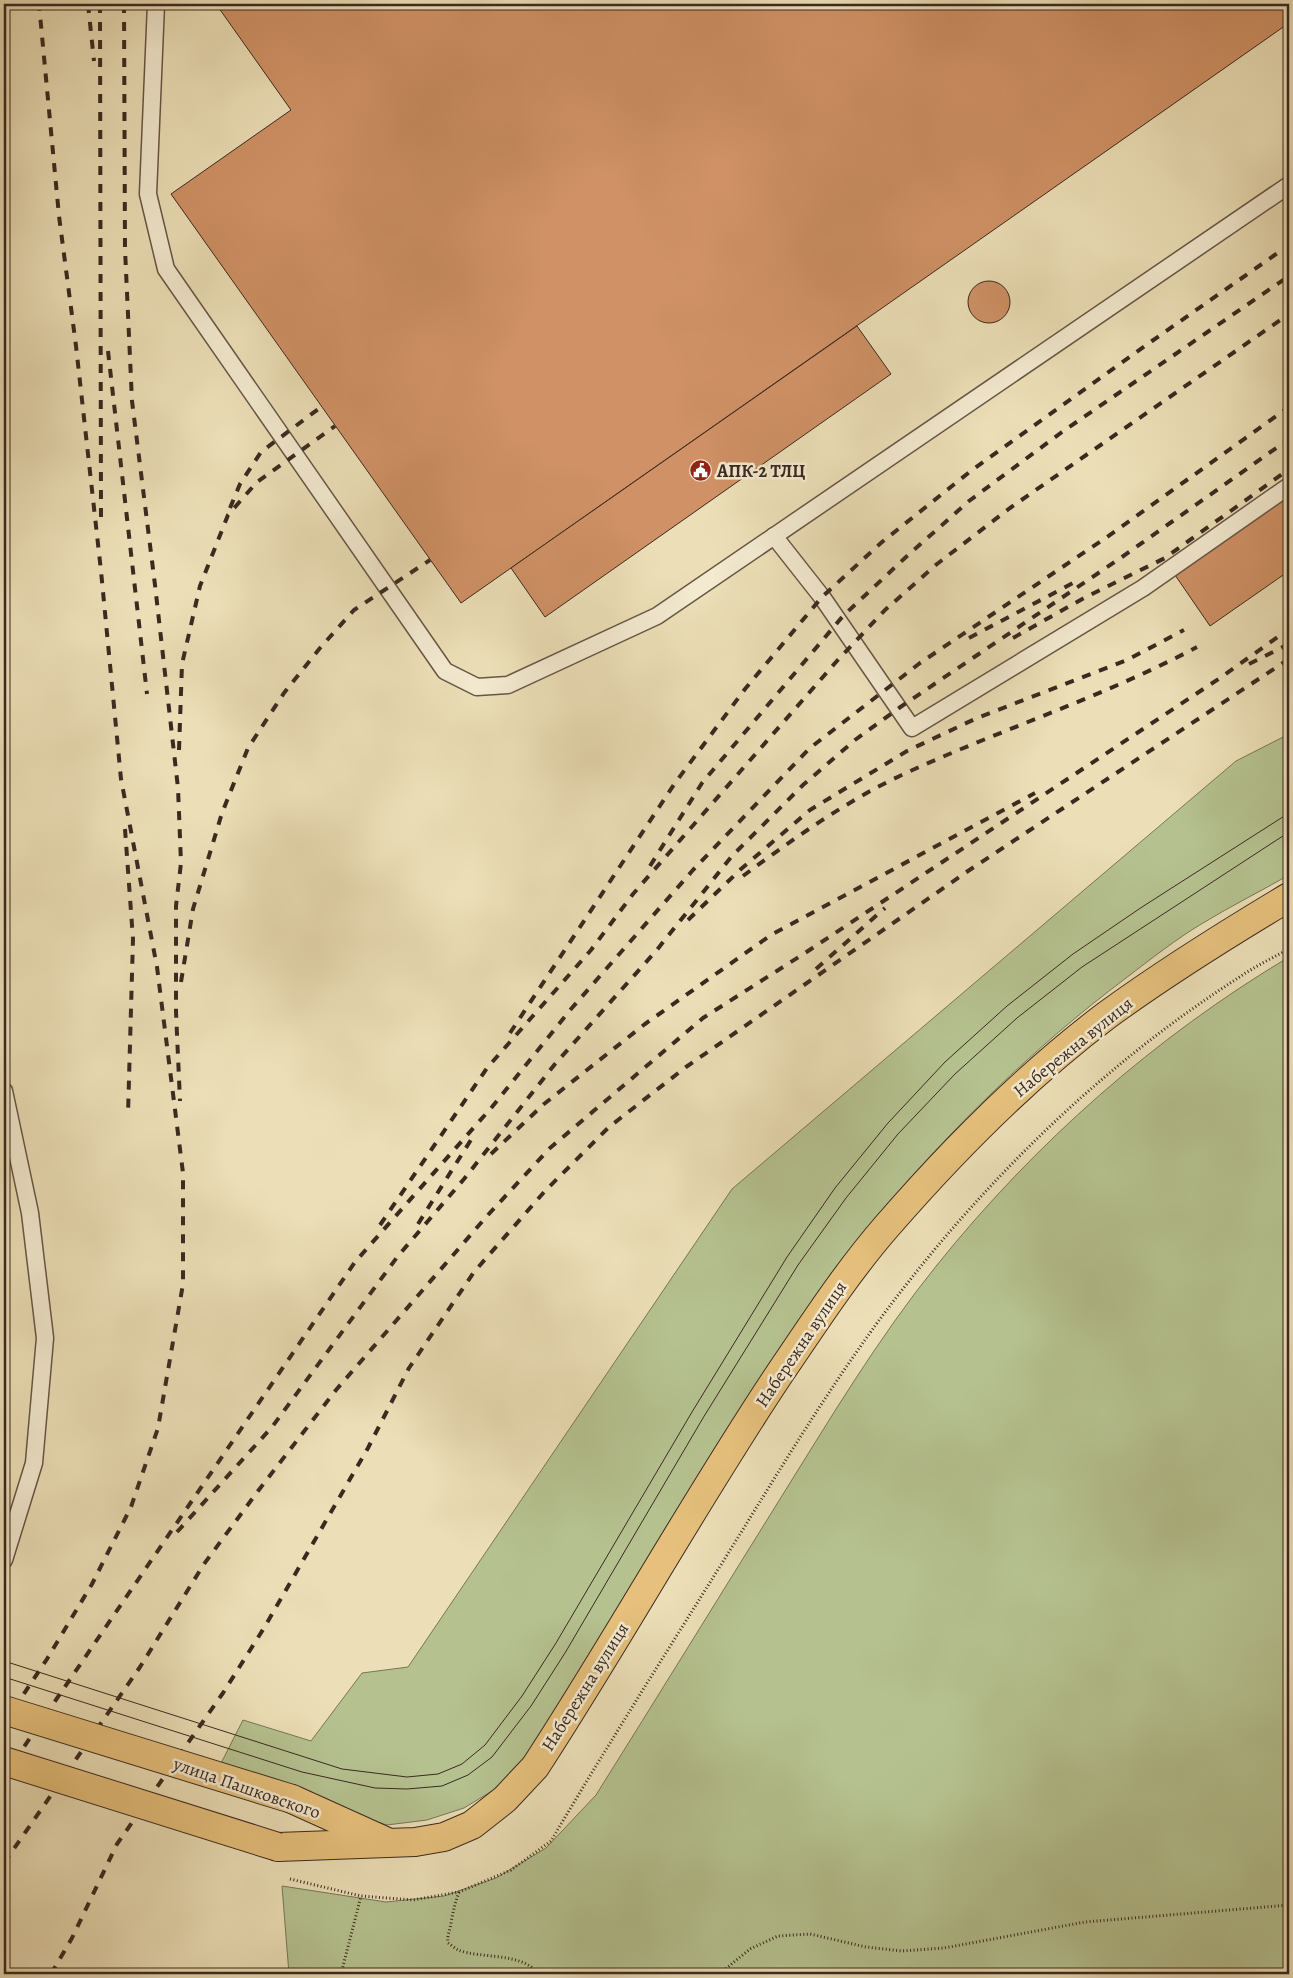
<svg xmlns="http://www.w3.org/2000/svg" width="1293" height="1978" font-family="Alegreya,serif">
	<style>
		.green { fill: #b5c290; stroke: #787658 }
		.building { fill: #cf9165; stroke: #3b2920 }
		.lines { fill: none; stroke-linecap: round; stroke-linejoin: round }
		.lane-casing { stroke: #675646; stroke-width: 19 }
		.highway-casing { stroke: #3b2920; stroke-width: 30 }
		.path { stroke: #3b2920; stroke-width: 3; stroke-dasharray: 1 2.5; stroke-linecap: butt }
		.lane { stroke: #f3ead0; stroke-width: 16 }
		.highway { stroke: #e6c07c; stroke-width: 28 }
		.tram { stroke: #3b2920; stroke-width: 1 }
		.rail { stroke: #3b2920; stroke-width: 4; stroke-dasharray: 9 9; stroke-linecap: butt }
		.highway-bridge-casing { stroke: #3b2920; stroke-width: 30; stroke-linecap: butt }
		.highway-bridge { stroke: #e6c07c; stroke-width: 28 }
		.labels { text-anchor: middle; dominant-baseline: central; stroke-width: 5; stroke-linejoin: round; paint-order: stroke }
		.poi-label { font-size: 18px; font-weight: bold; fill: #3b2920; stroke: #f3ead0; text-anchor: start }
		.street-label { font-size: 18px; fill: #3b2920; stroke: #f3ead0 }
	</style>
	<rect width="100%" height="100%" fill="#ecdfb7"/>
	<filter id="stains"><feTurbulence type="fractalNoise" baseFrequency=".004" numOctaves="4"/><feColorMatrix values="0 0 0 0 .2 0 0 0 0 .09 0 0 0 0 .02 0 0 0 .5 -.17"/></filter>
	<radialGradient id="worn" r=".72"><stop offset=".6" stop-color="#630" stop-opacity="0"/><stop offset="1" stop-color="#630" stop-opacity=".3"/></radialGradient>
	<!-- green -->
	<g class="green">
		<path d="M1289 734V875C1261 891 1231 906 1203 923 1176 939 1151 959 1126 978 1033 1048 952 1128 877 1216L540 1742 497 1788 464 1808 427 1820 387 1825 217 1771 243 1720 311 1741 362 1673 408 1667 732 1189 1236 761Z"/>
		<path d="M1289 957V1974H289L282 1886 386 1902 444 1896 496 1878 546 1848 596 1795C658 1696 719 1597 780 1499 830 1419 878 1338 937 1265 1035 1143 1155 1037 1289 957Z"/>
	</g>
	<!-- building -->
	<g class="building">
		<path d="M216 4H1289V23L461 603 171 194 291 110Z"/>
		<circle cx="989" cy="302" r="21"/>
		<path d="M857 326 891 374 545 617 511 568Z"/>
		<path d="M1289 495V571L1210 626 1175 575Z"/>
	</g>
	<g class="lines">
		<defs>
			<g id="lane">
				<path d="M156 4 148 194 166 269 445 671 477 687 508 685 657 616 1289 185"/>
				<path d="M774 536 822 597 912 728 1143 588 1289 486"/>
				<path d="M4 1091 30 1213 45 1338 34 1463 4 1560"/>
			</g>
			<g id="highway">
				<path d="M292 1799 385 1841"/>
				<path d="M278 1847 415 1842 444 1837 472 1825 505 1799 535 1767C619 1638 694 1502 780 1373 814 1323 847 1272 887 1226 953 1150 1026 1076 1107 1015 1166 972 1227 934 1289 897"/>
			</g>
		</defs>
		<!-- lane casing -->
		<use href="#lane" class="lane-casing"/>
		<!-- highway casing -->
		<use href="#highway" class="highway-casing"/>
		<!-- path -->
		<g class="path">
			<path d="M290 1879 361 1896 413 1900 459 1892 511 1870 551 1841C607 1746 666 1653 724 1560 778 1473 830 1385 892 1303 988 1177 1104 1064 1238 978 1254 967 1272 958 1289 949"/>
			<path d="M459 1892C455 1903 453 1912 451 1923 450 1931 447 1934 448 1943 451 1945 455 1948 458 1950 481 1959 523 1952 538 1974"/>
			<path d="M341 1974 361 1896"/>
			<path d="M713 1974 723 1971 750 1949 778 1936 810 1934 866 1947 902 1951 944 1948 1085 1922 1289 1905"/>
		</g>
		<!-- lane -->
		<use href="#lane" class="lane"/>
		<!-- highway -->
		<use href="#highway" class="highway"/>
		<!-- tram -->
		<g class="tram">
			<path d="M4 1661 342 1769 407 1777 438 1774 462 1764 485 1745 522 1696 556 1643 692 1412 787 1257 835 1188 888 1123 945 1062 1007 1006 1073 954 1142 907 1289 813"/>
			<path d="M4 1677 302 1772 375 1788 407 1789 442 1786 468 1775 492 1757 531 1706 565 1653 703 1418 798 1265 846 1198 898 1134 955 1074 1017 1018 1082 967 1289 832"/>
		</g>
		<!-- rail -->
		<g class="rail">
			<path d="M88 4 94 61"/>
			<path d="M100 4 101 519"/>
			<path d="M124 4 125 249 132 401 155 585 178 788 181 863 176 906V1012L180 1101"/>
			<path d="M108 351 147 694"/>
			<path d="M230 508 240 484 261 452 321 407"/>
			<path d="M969 638 1073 583"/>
			<path d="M1013 638 1084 598 1165 558 1289 469"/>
			<path d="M1249 664 1289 644"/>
			<path d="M179 750 182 664 200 586 228 515 257 482 335 426"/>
			<path d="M125 829 133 939 128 1114"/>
			<path d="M650 866 702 783 843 616 906 557 969 501 1062 432 1289 276"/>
			<path d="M743 876C793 839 849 799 906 773 1002 729 1103 697 1197 647"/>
			<path d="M688 920 741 869 810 810 907 751 977 718 1127 660 1184 630"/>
			<path d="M816 969 885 908"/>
			<path d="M181 982 193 909 222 813 248 748 284 693 320 648 354 610 430 560"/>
			<path d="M510 1033 675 783 745 689 822 597 882 542 972 470 1152 341 1289 245"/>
			<path d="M491 1154 544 1104 645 1024 771 935 1035 793"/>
			<path d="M418 1224 474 1135"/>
			<path d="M380 1225 487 1068 591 950 633 894 836 662 885 610 937 564 1010 508 1289 314"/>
			<path d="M177 1532 272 1427 398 1256 464 1179 555 1064 656 951 732 856 803 785 855 740 899 708 1122 557 1289 439"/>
			<path d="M4 1724 47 1659 92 1584 131 1507 158 1428 183 1284V1173L157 967 121 779 101 571 76 346 59 216 39 4"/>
			<path d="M4 1776 355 1262 492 1107 571 1009 693 870 810 748 920 663 1107 537 1289 407"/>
			<path d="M4 1863 140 1667 204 1564 258 1491 336 1390 487 1216 550 1148 703 1018 805 953 1220 678 1289 629"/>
			<path d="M51 1974 72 1938 117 1844 223 1693 264 1628 368 1448 409 1368 474 1272 545 1191 609 1127 686 1067 968 871 1289 659"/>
		</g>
		<defs>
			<g id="highway-bridge">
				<path d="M4 1710 292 1799"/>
				<path d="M4 1761 278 1847"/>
			</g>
		</defs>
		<!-- highway-bridge casing -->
		<use href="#highway-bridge" class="highway-bridge-casing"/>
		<!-- highway-bridge -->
		<use href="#highway-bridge" class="highway-bridge"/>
	</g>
	<!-- icons -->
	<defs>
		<symbol id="civic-disc" viewBox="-11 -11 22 22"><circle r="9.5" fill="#8f2418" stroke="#f3ead0"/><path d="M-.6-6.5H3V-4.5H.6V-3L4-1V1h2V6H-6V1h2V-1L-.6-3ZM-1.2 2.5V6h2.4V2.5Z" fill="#fff"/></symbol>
	</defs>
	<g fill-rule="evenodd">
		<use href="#civic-disc" x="688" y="458" width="25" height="25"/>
	</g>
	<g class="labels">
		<!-- poi labels -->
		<g class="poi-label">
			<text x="717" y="471">АПК-2 ТЛЦ</text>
		</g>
		<!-- street labels -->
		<g class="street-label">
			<text transform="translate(1073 1047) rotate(-39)">Набережна вулиця</text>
			<text transform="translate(801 1344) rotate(-56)">Набережна вулиця</text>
			<text transform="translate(585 1687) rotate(-58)">Набережна вулиця</text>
			<text transform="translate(247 1788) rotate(19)">улица Пашковского</text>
		</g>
	</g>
	<!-- margin -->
	<rect width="1293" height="1978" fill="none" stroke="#ecdfb7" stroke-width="20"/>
	<rect x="5" y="5" width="1283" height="1968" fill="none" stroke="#3b2920" stroke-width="2.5"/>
	<rect x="10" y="10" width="1273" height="1958" fill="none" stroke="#3b2920"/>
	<rect width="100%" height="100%" filter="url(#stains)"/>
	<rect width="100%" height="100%" fill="url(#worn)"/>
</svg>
